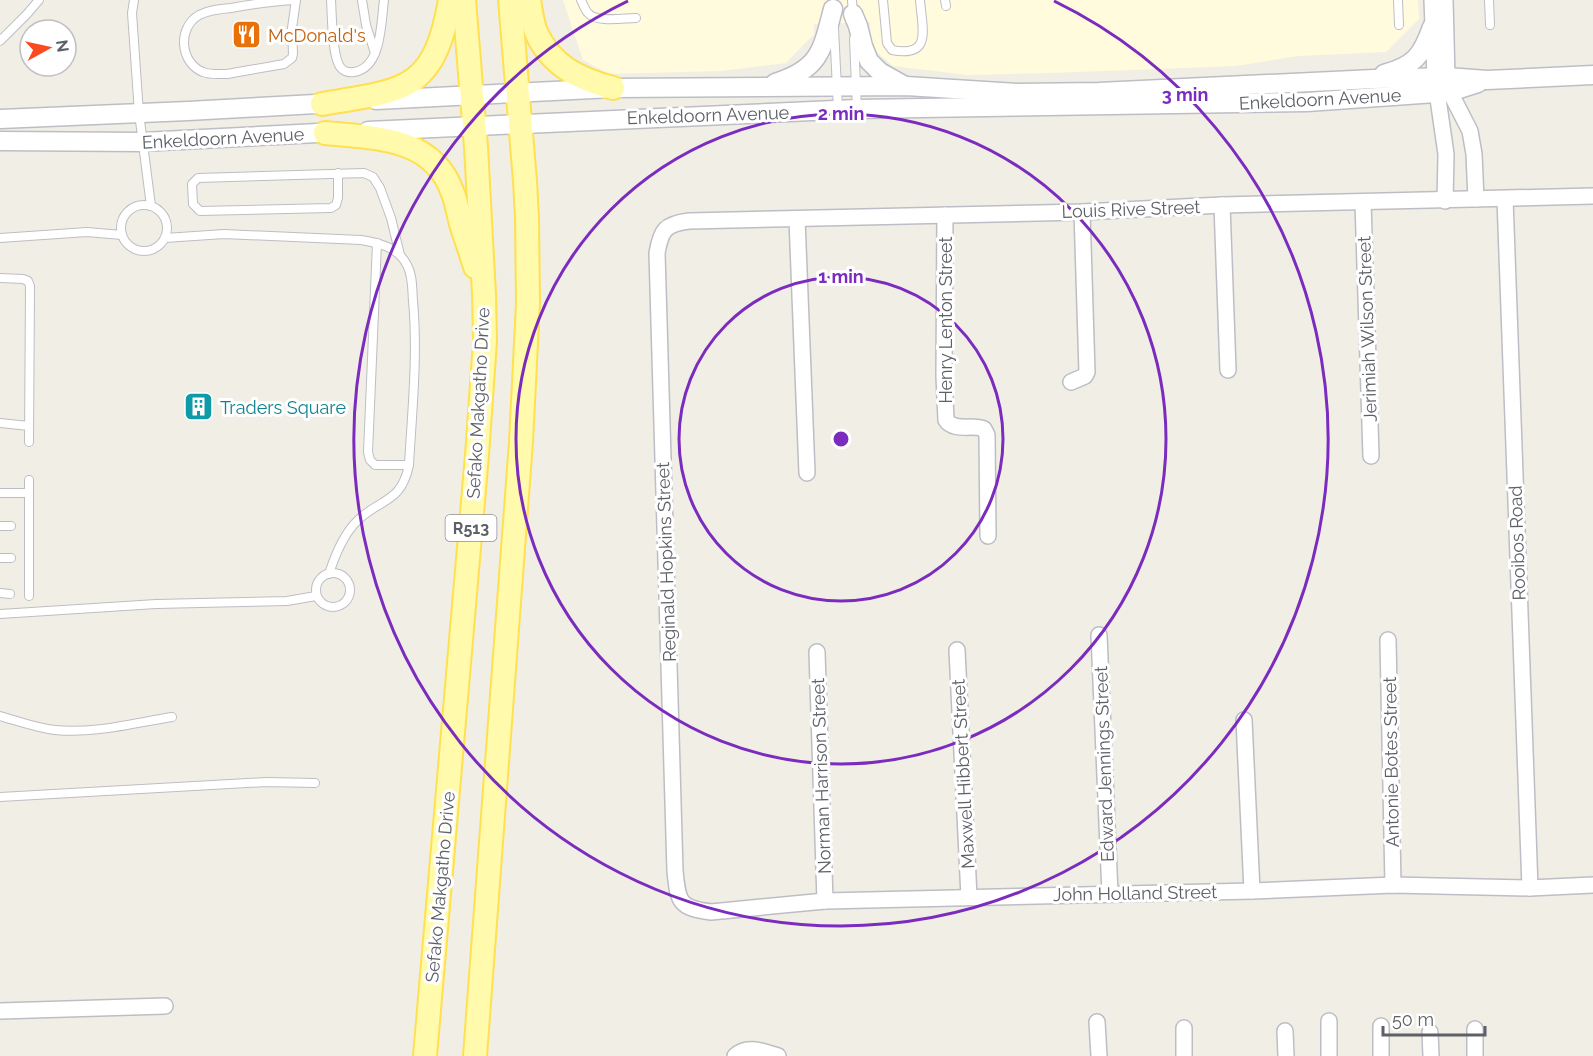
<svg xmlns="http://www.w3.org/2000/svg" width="1593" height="1056" font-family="Raleway,sans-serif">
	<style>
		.commercial { fill: #fffbdc }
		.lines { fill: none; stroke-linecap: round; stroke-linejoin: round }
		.service-casing { stroke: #bdbec5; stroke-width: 10 }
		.minor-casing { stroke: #bdbec5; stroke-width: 18 }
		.tertiary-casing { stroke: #bdbec5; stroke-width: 21 }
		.primary-casing { stroke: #ffe050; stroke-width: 26 }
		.service { stroke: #fff; stroke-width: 8 }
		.minor { stroke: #fff; stroke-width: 15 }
		.tertiary { stroke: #fff; stroke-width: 18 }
		.primary { stroke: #fffaac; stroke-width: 22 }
		.ring { fill: none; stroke: #7b2cbf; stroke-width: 3 }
		.labels { text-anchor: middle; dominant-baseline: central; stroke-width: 6; stroke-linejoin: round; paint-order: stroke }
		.shield { fill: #fff; stroke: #8e9095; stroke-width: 1.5 }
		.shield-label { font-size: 16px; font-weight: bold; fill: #5d6067 }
		.food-label { font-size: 18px; fill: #c56008; stroke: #fff; text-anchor: start }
		.street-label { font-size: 18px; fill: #5d6067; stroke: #fff }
		.culture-label { font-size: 18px; fill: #0d838f; stroke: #fff; text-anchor: start }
		.centre { fill: #7b2cbf; stroke: #fff; stroke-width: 3 }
		.ring-label { font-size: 18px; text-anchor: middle; font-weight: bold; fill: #7b2cbf; stroke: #fff; stroke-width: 6; stroke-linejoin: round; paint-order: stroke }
	</style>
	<rect width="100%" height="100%" fill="#f1efe5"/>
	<!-- commercial -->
	<path class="commercial" d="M563 0H1418L1419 19 1386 52 1298 56 1236 66 1050 73 968 75 893 66 872 48 870 22 814 24V34L786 63 720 71 609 74 583 60Z"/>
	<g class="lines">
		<defs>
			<g id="service">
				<path d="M134 0 132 13 139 113 151 206"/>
				<path d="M296 0 292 28 293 54 292 58 284 64 227 74C219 74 210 75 203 72 180 63 177 28 199 15 209 10 220 9 231 8 253 4 274 1 296 0Z"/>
				<path d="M331 0C332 16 332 52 339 65 342 71 348 73 354 72 382 68 381 22 384 0"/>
				<path d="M362 0 366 25 375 53"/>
				<path d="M581 0C583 4 585 10 588 13 596 23 624 18 636 18"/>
				<path d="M852 0 853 15"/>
				<path d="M883 0 887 43 892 50C933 58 922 28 920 0"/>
				<path d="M945 0 946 6"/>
				<path d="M1398 0 1399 25"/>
				<path d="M1489 0 1490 25"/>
				<path d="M834 28 838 109"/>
				<path d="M854 39 857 109"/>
				<path d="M0 41 27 14 39 0"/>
				<path d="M338 173V198L336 205 331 208 200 211 193 204 192 184 198 178 364 173 373 177 380 188 391 218 400 255"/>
				<circle cx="144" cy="228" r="23"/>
				<path d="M0 238 87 232 122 235"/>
				<path d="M165 238 224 234 361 240C379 243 398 247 407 265 413 276 412 289 413 301 418 355 412 411 409 465 401 504 380 498 357 521 343 535 335 555 329 574"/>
				<path d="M377 243 368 452 370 460 375 465H409"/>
				<path d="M0 278 23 279 28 281 30 286 29 442"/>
				<path d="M0 423 29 426"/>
				<path d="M29 480V493"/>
				<path d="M0 493H29V596"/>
				<path d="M0 526H11"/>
				<path d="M0 558H11"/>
				<circle cx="333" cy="590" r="17"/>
				<path d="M0 593 10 594"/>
				<path d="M0 614 156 604 287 601 316 596"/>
				<path d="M0 716C18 721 37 728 55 730 94 734 134 723 172 717"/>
				<path d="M0 797 266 782 315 783"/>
			</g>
			<g id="minor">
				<path d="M1432 0 1435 78 1446 154 1445 201"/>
				<path d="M1445 0 1447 77 1450 92 1470 131 1474 154 1476 199"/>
				<path d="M1593 196 1222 205 1082 212 689 221C665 224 661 230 657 253L675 871C678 902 679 908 711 912L825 901 1252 891 1393 885 1530 888 1593 885"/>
				<path d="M1505 199 1530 888"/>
				<path d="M1363 202 1371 456"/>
				<path d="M1222 205 1228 370"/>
				<path d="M945 215 944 376 946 420C954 432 973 424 984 429L987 435 988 536"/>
				<path d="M797 219 807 473"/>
				<path d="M1071 382 1085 376 1087 372 1082 212"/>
				<path d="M1099 635 1110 894"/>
				<path d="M1388 640 1393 885"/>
				<path d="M957 650 969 897"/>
				<path d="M817 652 825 901"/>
				<path d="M1244 720 1252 891"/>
				<path d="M0 1011 165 1006"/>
				<path d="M1329 1021V1056"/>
				<path d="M1097 1022 1099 1056"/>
				<path d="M1184 1028V1056"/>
				<path d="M1475 1029V1056"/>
				<path d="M1285 1031 1286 1056"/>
				<path d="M1430 1032 1431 1056"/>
				<path d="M735 1056C747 1044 764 1052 778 1056"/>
				<path d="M1381 1056V1026"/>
			</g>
			<g id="tertiary">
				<path d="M853 14 858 26 863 46 869 61 880 72 905 86"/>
				<path d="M1384 74C1414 66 1422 56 1432 27"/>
				<path d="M775 83C820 69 822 51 833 9"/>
				<path d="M376 100 613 88 906 86 1017 93 1099 92 1374 79 1447 77 1487 80 1593 75"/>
				<path d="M0 119 188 111 334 103"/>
				<path d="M368 131 857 109 1307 102 1450 92 1478 83"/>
				<path d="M0 141 142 142 337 132"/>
			</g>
			<g id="primary">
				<path d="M529 0C531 11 532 22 536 32 551 66 579 79 613 88"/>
				<path d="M322 104C405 90 434 92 450 0"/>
				<path d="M325 133C373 138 432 136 452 191 457 202 458 215 462 227 466 240 471 253 475 267"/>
				<path d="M425 1056 477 455 485 341 484 294 476 147 464 0"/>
				<path d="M475 1056 521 442 528 303 527 218 525 181 510 0"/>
			</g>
		</defs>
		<!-- service casing -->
		<use href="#service" class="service-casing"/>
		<!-- minor casing -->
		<use href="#minor" class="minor-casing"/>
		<!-- tertiary casing -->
		<use href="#tertiary" class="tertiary-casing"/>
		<!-- primary casing -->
		<use href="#primary" class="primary-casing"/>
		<!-- service -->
		<use href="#service" class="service"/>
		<!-- minor -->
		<use href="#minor" class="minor"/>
		<!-- tertiary -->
		<use href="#tertiary" class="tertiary"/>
		<!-- primary -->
		<use href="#primary" class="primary"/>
	</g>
	<!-- distance rings -->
	<g class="ring">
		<circle cx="841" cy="439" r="162"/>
		<circle cx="841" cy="439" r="325"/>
		<path d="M1054 1A487 487 0 1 1 628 1"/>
	</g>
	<!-- icons -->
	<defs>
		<symbol id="restaurant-square" viewBox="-11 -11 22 22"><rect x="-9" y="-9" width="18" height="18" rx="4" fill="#e8710a" stroke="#fff"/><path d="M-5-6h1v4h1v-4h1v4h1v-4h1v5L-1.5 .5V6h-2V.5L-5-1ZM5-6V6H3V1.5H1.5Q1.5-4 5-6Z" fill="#fff"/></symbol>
		<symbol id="building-square" viewBox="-11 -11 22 22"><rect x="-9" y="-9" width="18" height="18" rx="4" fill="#0f9aa8" stroke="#fff"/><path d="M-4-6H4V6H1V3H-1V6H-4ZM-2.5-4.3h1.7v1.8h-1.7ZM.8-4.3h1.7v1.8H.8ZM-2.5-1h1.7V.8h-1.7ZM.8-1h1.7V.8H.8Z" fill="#fff"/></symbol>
	</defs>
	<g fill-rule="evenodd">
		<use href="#restaurant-square" x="230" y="18" width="33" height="33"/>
		<use href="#building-square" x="182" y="390" width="33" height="33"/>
	</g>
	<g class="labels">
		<!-- shield labels -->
		<rect class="shield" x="445.5" y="515" width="51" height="26" rx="4.5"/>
		<g class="shield-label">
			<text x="471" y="528">R513</text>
		</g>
		<!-- food labels -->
		<g class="food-label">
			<text x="268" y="35">McDonald's</text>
		</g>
		<!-- street labels -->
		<g class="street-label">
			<text transform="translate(1320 99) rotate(-3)">Enkeldoorn Avenue</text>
			<text transform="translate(708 115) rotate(-2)">Enkeldoorn Avenue</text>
			<text transform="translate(223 138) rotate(-3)">Enkeldoorn Avenue</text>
			<text transform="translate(1131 209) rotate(-2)">Louis Rive Street</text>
			<text transform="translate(945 320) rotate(-90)">Henry Lenton Street</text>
			<text transform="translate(1367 329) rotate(-92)">Jerimiah Wilson Street</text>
			<text transform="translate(478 403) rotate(-87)">Sefako Makgatho Drive</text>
			<text transform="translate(1517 543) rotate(-92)">Rooibos Road</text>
			<text transform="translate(666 562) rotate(-92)">Reginald Hopkins Street</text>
			<text transform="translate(1391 762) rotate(-91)">Antonie Botes Street</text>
			<text transform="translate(1104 764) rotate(-92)">Edward Jennings Street</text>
			<text transform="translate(963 774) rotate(-93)">Maxwell Hibbert Street</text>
			<text transform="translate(821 776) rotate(-92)">Norman Harrison Street</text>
			<text transform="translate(440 887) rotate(-85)">Sefako Makgatho Drive</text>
			<text transform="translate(1135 893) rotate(-1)">John Holland Street</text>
		</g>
		<!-- culture labels -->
		<g class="culture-label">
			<text x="220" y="407">Traders Square</text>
		</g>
	</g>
	<circle cx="841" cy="439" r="9" class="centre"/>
	<g class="ring-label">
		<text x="1185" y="101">3 min</text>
		<text x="841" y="120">2 min</text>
		<text x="841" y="283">1 min</text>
	</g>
	<!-- north arrow -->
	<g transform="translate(48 48) rotate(82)"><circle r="28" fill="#ffffff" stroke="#bebfc2" stroke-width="1.5"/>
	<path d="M0-4.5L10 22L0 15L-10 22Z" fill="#fb4921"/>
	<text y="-9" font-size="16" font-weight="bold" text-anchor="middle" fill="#5d6067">N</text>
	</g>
	<!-- scale -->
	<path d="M1383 1026v9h102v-9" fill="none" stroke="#5d6067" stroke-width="3"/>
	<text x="1392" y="1026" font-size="18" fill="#5d6067" stroke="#ffffff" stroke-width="4.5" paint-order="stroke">50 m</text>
</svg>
